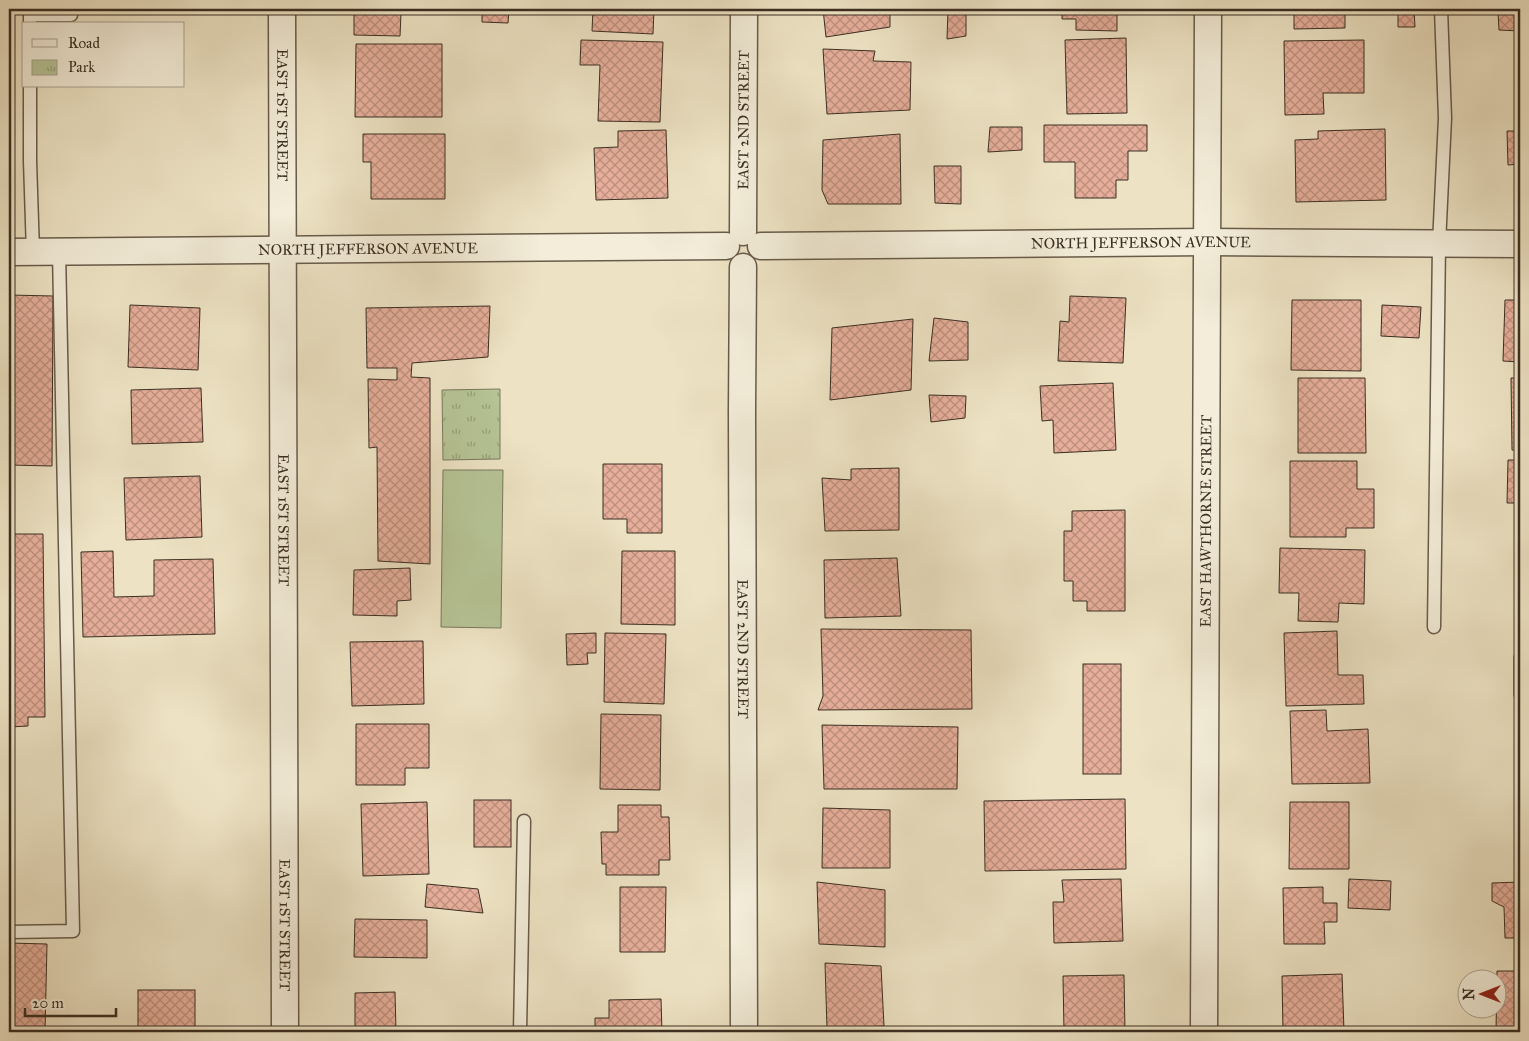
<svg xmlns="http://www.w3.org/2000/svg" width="1529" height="1041" font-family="'IM FELL Great Primer',serif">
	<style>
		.park { fill: url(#park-tufts); stroke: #78795c }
		.garden { fill: #b6c496; stroke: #78795c }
		.building { fill: url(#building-cross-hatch); stroke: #3b2e22 }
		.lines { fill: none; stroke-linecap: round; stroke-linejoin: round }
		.service-casing { stroke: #685b4a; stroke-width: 15 }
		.minor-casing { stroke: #685b4a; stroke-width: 29 }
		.service { stroke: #f3edd9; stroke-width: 12 }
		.minor { stroke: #f3edd9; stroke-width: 26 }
		.labels { text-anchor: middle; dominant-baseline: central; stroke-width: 4; stroke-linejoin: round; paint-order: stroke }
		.street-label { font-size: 15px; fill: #3b2e22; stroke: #f3edd9 }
	</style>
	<defs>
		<pattern id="park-tufts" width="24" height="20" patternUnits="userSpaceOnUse" patternTransform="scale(1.25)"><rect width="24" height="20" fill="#b6c496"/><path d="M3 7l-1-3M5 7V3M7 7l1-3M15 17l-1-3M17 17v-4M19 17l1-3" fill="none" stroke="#95a07a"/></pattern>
		<pattern id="building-cross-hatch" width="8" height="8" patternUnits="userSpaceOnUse" patternTransform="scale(1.25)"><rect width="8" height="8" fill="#e7af9b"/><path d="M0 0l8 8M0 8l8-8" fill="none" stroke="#bc8f7e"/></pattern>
	</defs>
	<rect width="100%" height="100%" fill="#ede3c4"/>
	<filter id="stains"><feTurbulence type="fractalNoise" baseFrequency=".004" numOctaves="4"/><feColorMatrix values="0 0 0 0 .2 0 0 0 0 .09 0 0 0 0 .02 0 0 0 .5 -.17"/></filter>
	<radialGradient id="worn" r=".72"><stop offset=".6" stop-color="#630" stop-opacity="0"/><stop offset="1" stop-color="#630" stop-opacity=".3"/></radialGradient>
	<!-- park -->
	<path class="park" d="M500 389V459L443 460 442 390Z"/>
	<!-- garden -->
	<path class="garden" d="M443 470H503L501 628 441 627Z"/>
	<!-- building -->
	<g class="building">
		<path d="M354 9H439V14L401 13 400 36 354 35Z"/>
		<path d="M482 9H509L508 23 482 22Z"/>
		<path d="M593 9H654L653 34 592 31Z"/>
		<path d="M823 9H890V27L826 37Z"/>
		<path d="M948 9H966V36L947 39Z"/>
		<path d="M1062 9H1117V31L1076 30V19H1062Z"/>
		<path d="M1288 9H1359V12H1345V28L1294 29V12H1288Z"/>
		<path d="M1398 9H1414L1415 27H1398Z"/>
		<path d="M1508 9H1520V31L1499 30 1498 12H1508Z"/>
		<path d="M1126 38 1127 113 1067 114 1065 40Z"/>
		<path d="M581 40 663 42 660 122 598 121 600 65H580Z"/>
		<path d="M1364 40V93H1323L1324 114 1285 115 1284 41Z"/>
		<path d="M356 44H442V117H355Z"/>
		<path d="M823 49 875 51 873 61 911 62 910 110 827 114Z"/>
		<path d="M9 84 12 180H9Z"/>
		<path d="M1044 125H1147V151H1128V180H1116V198H1075V162H1044Z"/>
		<path d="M990 127H1022V150L988 152Z"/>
		<path d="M1385 129 1386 200 1296 202 1295 140 1318 139V131Z"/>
		<path d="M666 130 668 198 596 200 594 148 618 147V131Z"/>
		<path d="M1507 131H1520V164L1508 165Z"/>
		<path d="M363 134H445V199H371V162H363Z"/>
		<path d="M900 134 901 204H828L822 190 823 140Z"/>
		<path d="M934 166H961V204L935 203Z"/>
		<path d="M9 295 53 296 52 466 9 465Z"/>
		<path d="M1070 296 1126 298 1123 363 1058 361 1060 321 1069 322Z"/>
		<path d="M1292 300H1361V371L1291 370Z"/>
		<path d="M1505 300H1520V362L1503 361Z"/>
		<path d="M130 305 200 308 198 370 128 367Z"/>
		<path d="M1382 305 1421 307 1419 338 1381 336Z"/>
		<path d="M490 306 488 357 412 363 411 377 430 378V564L378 561 377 447 369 448 368 379 397 380V368H367L366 308Z"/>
		<path d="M934 318 968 322V360L929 361Z"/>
		<path d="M913 319 911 390 830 400 832 328Z"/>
		<path d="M1298 378H1365L1366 453H1298Z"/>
		<path d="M1511 378H1520V450H1512Z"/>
		<path d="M1113 383 1116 450 1054 453 1053 420 1042 421 1040 386Z"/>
		<path d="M201 388 203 442 132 444 131 390Z"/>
		<path d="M929 395 966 396 965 418 931 422Z"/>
		<path d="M1508 460H1520V503H1507Z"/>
		<path d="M1290 461H1357V489H1374V528H1346V537H1290Z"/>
		<path d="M603 464H662V533H627V519H603Z"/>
		<path d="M899 468V530L825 531 822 478 851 480V469Z"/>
		<path d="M200 476 202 537 126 540 124 478Z"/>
		<path d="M1125 510V611H1087V601H1073V581H1064V531H1072V511Z"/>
		<path d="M9 534H43L45 717H28V726L9 727Z"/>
		<path d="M1280 548 1365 550 1364 604 1339 603 1338 622 1298 621 1299 593H1279Z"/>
		<path d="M113 551 114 597 154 596V560L213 559 215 634 83 637 81 552Z"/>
		<path d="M622 551H675V625L621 624Z"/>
		<path d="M897 558 901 616 825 618 824 560Z"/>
		<path d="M410 568 411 600 397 601V616L353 615 354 570Z"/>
		<path d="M821 629 971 630 972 709 818 710 823 696Z"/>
		<path d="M1337 631 1338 675H1363L1364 704 1286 706 1284 633Z"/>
		<path d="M596 633V653H587L588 664 567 665 566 634Z"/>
		<path d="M605 633 666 634 664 704 604 702Z"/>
		<path d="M423 641 424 704 352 706 350 642Z"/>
		<rect x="1514" y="656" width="6" height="40"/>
		<rect x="1083" y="664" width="38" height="110"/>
		<path d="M1326 710 1327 731 1368 729 1370 783 1292 784 1290 711Z"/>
		<path d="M601 714 661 715 660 790 600 789Z"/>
		<path d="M356 724H429V768H405V785H356Z"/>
		<path d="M822 725 958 727 957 789H824Z"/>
		<path d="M1517 743H1520V775H1518Z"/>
		<path d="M1125 799 1126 869 985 871 984 801Z"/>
		<rect x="474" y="800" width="37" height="47"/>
		<path d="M427 802 429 874 363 876 361 804Z"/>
		<path d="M1290 802H1349V869H1289Z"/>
		<path d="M618 805H661V817H669L670 860H659V875H606V864H602L601 832H618Z"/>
		<path d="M823 808 890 810V868H822Z"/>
		<path d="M1121 879 1123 941 1054 943 1053 902H1064L1062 880Z"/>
		<path d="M1349 879 1391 881 1390 910 1348 908Z"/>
		<path d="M817 882 885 890V947L819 944Z"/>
		<path d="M1520 882V938H1505L1504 907 1492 901V883Z"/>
		<path d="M427 884 478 889 483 913 425 907Z"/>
		<path d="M620 887H666L665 952H620Z"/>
		<path d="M1323 887V903H1337V922H1324L1325 944H1284L1283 888Z"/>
		<path d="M355 919 427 920V958L354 957Z"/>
		<path d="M9 943 47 944 45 1032H9Z"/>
		<path d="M825 963 881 966 884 1026 827 1029Z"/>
		<path d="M1497 971H1520V1032H1496Z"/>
		<path d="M1342 974 1344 1031 1283 1032 1282 976Z"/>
		<path d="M1124 975 1125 1032H1064L1063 976Z"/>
		<rect x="138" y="990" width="57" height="42"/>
		<path d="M395 992 396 1032H355V993Z"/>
		<path d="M661 999 662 1032H595V1018H609V1000Z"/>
	</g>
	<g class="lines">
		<defs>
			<g id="service">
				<path d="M30 24V15H71V9"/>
				<path d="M30 86V161L33 253"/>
				<path d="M1434 627 1439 244 1445 118 1441 9"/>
				<path d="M9 932 73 931 59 252"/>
				<path d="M520 1032 524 821"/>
			</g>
			<g id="minor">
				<path id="s1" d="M282 9 285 1032"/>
				<path id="s2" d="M743 232 744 9"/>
				<path id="s3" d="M761 246 1207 242 1520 244"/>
				<path id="s4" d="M9 252 726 246"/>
				<path id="s5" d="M743 267 742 411 744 1032"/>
				<path id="s6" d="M1204 1032 1208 9"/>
			</g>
		</defs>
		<!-- service casing -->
		<use href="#service" class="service-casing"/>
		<!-- minor casing -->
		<use href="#minor" class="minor-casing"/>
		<!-- service -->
		<use href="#service" class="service"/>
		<!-- minor -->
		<use href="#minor" class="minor"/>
	</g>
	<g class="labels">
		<!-- street labels -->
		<g class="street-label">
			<text stroke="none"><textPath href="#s1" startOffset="106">EAST 1ST STREET</textPath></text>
			<text stroke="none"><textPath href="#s2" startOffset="112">EAST 2ND STREET</textPath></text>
			<text stroke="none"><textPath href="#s3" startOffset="380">NORTH JEFFERSON AVENUE</textPath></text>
			<text stroke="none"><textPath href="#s4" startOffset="359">NORTH JEFFERSON AVENUE</textPath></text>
			<text stroke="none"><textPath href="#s1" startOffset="511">EAST 1ST STREET</textPath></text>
			<text stroke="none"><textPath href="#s6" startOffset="511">EAST HAWTHORNE STREET</textPath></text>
			<text stroke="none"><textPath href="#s5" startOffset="382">EAST 2ND STREET</textPath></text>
			<text stroke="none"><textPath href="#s1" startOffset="916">EAST 1ST STREET</textPath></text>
		</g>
	</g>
	<!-- margin -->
	<rect width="1529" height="1041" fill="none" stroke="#ede3c4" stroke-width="30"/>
	<rect x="10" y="10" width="1509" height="1021" fill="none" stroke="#3b2e22" stroke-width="2.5"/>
	<rect x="15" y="15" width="1499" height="1011" fill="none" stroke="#3b2e22"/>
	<!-- legend -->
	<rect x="22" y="22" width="162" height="65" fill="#f3edd9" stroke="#a9a190"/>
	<rect x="32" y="39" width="25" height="8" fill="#f3edd9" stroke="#a9a190"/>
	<text x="68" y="48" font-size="15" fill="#3b2e22">Road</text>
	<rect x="32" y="60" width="25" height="15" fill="url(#park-tufts)" stroke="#a9a190"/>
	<text x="68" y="72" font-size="15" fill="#3b2e22">Park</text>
	<!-- north arrow -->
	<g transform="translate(1482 994) rotate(270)"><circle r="24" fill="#f3edd9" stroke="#a9a190"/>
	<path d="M0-4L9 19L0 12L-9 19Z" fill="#8f2418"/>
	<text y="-8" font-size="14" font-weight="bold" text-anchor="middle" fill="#3b2e22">N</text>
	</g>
	<!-- scale -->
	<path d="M25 1008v8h91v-8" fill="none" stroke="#3b2e22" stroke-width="2.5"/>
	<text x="32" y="1008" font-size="15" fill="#3b2e22" stroke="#f3edd9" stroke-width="4" paint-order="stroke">20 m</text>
	<rect width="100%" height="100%" filter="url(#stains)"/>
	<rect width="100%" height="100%" fill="url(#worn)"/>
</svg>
